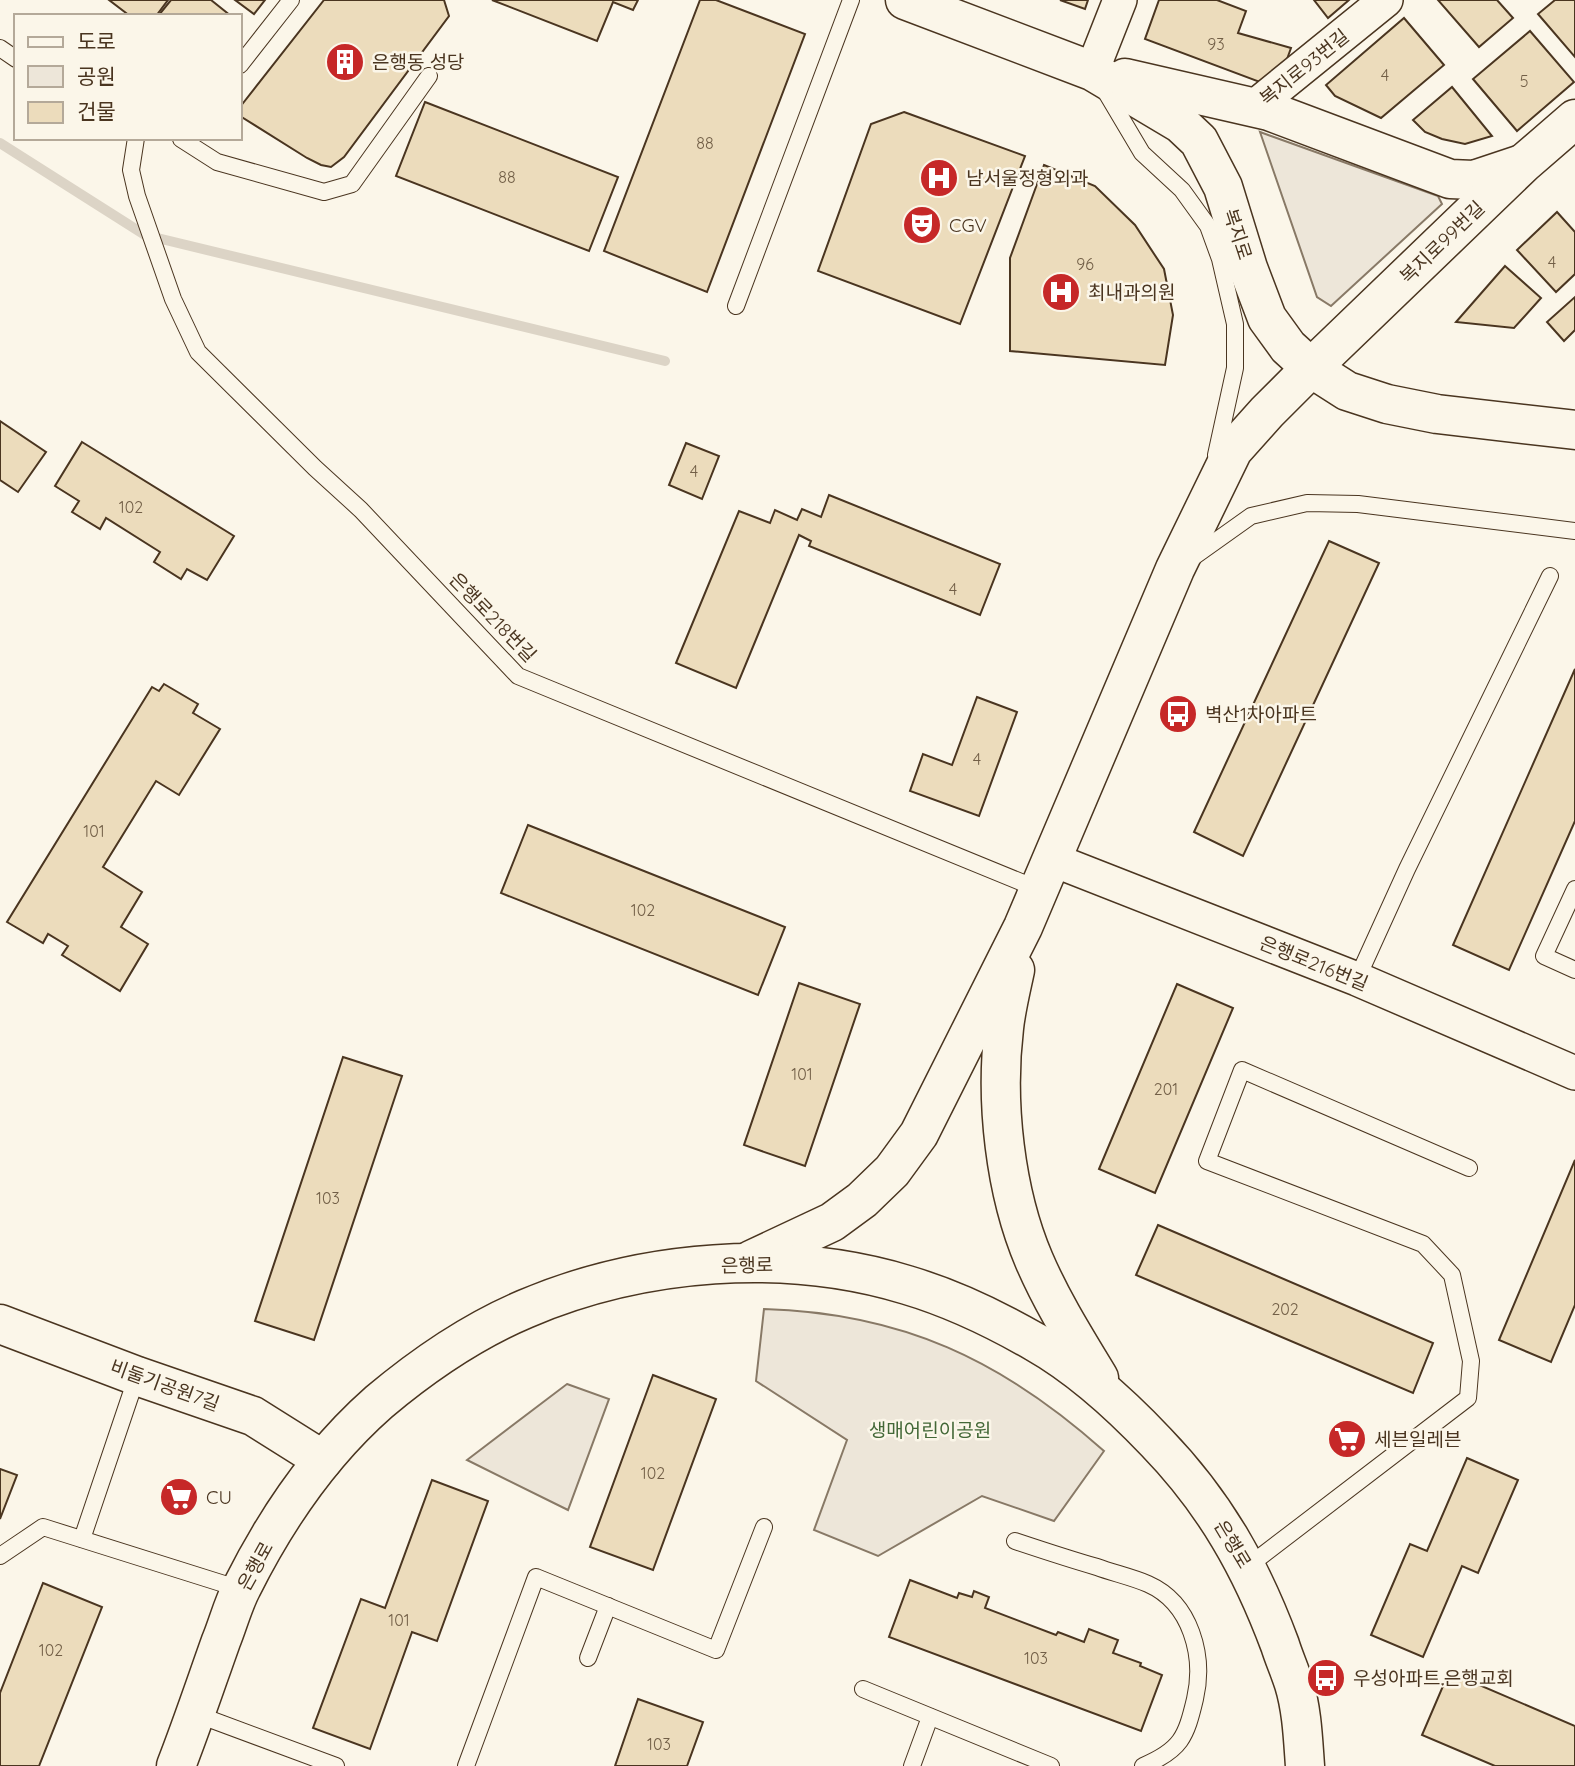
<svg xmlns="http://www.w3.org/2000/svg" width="1575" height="1766" font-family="Quicksand,'Noto Sans KR',sans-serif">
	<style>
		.green { fill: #ede6d9; stroke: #887966; stroke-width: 2 }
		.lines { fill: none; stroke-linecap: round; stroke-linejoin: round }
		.stream { stroke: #dcd4c6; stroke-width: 10 }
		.building { fill: #ecdcbc; stroke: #4a3520; stroke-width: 2 }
		.service-casing { stroke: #4a3520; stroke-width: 18 }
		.minor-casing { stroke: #4a3520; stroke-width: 36 }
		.tertiary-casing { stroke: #4a3520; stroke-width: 41 }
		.service { stroke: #fbf6e9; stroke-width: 16 }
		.minor { stroke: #fbf6e9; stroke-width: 33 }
		.tertiary { stroke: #fbf6e9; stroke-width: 38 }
		.labels { text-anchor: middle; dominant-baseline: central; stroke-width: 5; stroke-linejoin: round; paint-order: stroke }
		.number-label { font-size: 16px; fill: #725f47 }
		.poi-label { font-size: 19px; fill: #4a3520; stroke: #fbf6e9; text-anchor: start }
		.street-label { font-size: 19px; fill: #4a3520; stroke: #fbf6e9 }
		.park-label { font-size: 19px; fill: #436837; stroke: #fbf6e9 }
	</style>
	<rect width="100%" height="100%" fill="#fbf6e9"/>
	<!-- green -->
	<g class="green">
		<path d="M1260 132 1438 196 1442 204 1331 306 1317 297Z"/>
		<path d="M764 1309C902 1313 1002 1360 1104 1451L1054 1521 982 1496 878 1556 814 1530 847 1440 756 1381Z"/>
		<path d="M567 1384 609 1399 568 1510 467 1460Z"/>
	</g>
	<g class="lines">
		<!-- stream -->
		<path class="stream" d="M0 143 145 235 665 361"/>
	</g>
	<!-- building -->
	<g class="building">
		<path d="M109 0H168L156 16H130Z"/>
		<path d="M171 0H211L231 16H158Z"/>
		<path d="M235 0H265L254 14Z"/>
		<path d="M324 0H444L449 16 344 157 331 167 321 165 307 158 240 116V107Z"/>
		<path d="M492 0H638L633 10 613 2 597 41Z"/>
		<path d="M700 0H716L805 34 707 292 604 251Z"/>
		<path d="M1060 0H1088L1085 9Z"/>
		<path d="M1159 0H1217L1246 11 1238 33 1291 48 1282 73 1265 84 1145 39Z"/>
		<path d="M1314 0H1349L1328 18Z"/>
		<path d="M1438 0H1497L1513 18 1479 47Z"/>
		<path d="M1555 0H1575V57L1538 14Z"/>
		<path d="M1404 18 1444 65 1381 118 1335 96 1326 85Z"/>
		<path d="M1530 31 1574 82 1517 131 1473 79Z"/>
		<path d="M1452 87 1492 136 1465 144 1442 139 1425 132 1413 120Z"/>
		<path d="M425 102 618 177 589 251 396 176Z"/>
		<path d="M904 112 1025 156 960 324 818 271 871 124Z"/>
		<path d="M1044 165 1095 186 1135 225 1164 269 1173 315 1165 365 1010 351V258Z"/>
		<path d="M1557 212 1575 232V274L1556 292 1517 250Z"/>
		<path d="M1505 266 1541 298 1514 328 1456 322Z"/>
		<path d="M1575 297V330L1564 341 1547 322Z"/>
		<path d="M0 421 46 452 18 492 0 480Z"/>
		<path d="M82 442 234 536 207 580 187 569 181 579 154 562 160 552 106 518 100 529 72 512 79 501 55 486Z"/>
		<path d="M686 443 719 456 702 499 669 485Z"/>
		<path d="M829 495 1000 564 980 615 809 546 811 541 799 535 736 688 676 663 739 511 770 523 775 510 797 520 802 509 821 517Z"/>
		<path d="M1329 541 1379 563 1243 856 1194 832Z"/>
		<path d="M1575 669V821L1509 970 1453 945Z"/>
		<path d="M164 684 198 704 193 713 220 729 179 795 156 781 103 867 142 892 121 927 148 944 120 991 62 955 68 946 48 934 43 943 7 922 152 687 159 691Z"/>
		<path d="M977 697 1017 712 979 816 910 791 923 754 952 765Z"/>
		<path d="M528 825 785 927 758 995 501 893Z"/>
		<path d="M799 983 860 1004 805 1166 744 1145Z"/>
		<path d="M1177 984 1233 1008 1155 1193 1099 1169Z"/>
		<path d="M343 1057 402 1076 314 1340 255 1321Z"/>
		<path d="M1575 1160V1305L1551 1362 1499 1340Z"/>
		<path d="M1158 1225 1433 1343 1413 1393 1136 1275Z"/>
		<path d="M653 1375 716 1399 653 1570 590 1547Z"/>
		<path d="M1467 1458 1518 1480 1478 1573 1462 1566 1423 1657 1371 1635 1410 1544 1427 1551Z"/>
		<path d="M0 1469 17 1475 0 1519Z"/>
		<path d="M432 1480 488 1501 437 1641 412 1632 370 1749 313 1728 361 1599 385 1608Z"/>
		<path d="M910 1580 957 1598 959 1593 972 1597 974 1591 989 1597 985 1608 1056 1635 1058 1632 1084 1642 1089 1629 1118 1640 1113 1653 1141 1663 1140 1666 1162 1675 1141 1731 889 1637Z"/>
		<path d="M43 1583 102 1607 39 1766H0V1693Z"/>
		<path d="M1449 1672 1575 1726V1766H1495L1422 1735Z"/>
		<path d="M638 1699 703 1722 687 1766H615Z"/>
	</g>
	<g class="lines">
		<defs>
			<g id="service">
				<path d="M0 48 16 59"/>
				<path d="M240 65 291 0"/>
				<path d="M1104 89 1142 153 1182 190 1208 226 1220 259 1235 324V368L1216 455"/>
				<path d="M136 138 131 170 137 196 173 299 198 352 315 468 361 510 518 676 1038 889"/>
				<path d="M181 139 217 162 324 192 352 184 429 76"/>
				<path d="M736 306 851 0"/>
				<path d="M1192 558 1251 516 1307 503 1358 504 1575 531"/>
				<path d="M1575 889 1544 956 1575 970"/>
				<path d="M1357 979 1407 869 1550 576"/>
				<path d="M82 1539 137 1376"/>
				<path d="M1015 1541C1042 1550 1069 1559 1097 1567 1113 1573 1132 1577 1148 1584 1191 1603 1205 1656 1195 1699 1186 1737 1181 1750 1143 1766"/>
				<path d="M0 1556 43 1527 240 1589"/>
				<path d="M1247 1567 1468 1398 1471 1361 1452 1275 1423 1244 1207 1161 1242 1070 1469 1168"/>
				<path d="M588 1658 608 1606"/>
				<path d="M863 1689 1051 1766"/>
				<path d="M196 1714 336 1766"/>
				<path d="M466 1766 536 1577 716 1650 764 1527"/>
				<path d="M912 1766 930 1717"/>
			</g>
			<g id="minor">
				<path d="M1092 71 1120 0"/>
				<path d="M1254 107 1386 0"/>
				<path d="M1051 859 1357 979 1575 1073"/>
			</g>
			<g id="tertiary">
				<path d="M905 0 1092 71 1181 124 1199 141 1223 187 1248 268 1267 318 1288 347 1311 368 1347 391 1387 404 1437 414 1575 430"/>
				<path d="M1125 78 1269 111 1450 179 1474 180 1519 165"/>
				<path d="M1015 970C1011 989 1006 1009 1004 1028 995 1102 1005 1192 1034 1260 1052 1302 1076 1340 1099 1378"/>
				<path d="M751 1260 832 1222 862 1200 892 1171 919 1134 1023 927 1175 569 1233 450 1267 412 1311 368 1524 163 1575 119"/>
				<path d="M0 1324 137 1376 253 1416 323 1460"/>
				<path d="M176 1766C192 1725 206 1683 221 1641 228 1624 233 1604 242 1587 276 1519 321 1453 379 1402 423 1365 473 1331 525 1309 642 1259 785 1248 907 1285 951 1298 995 1319 1035 1342 1081 1368 1120 1404 1156 1442 1215 1503 1251 1567 1280 1645 1284 1658 1290 1671 1294 1684 1302 1710 1303 1739 1305 1766"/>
			</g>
		</defs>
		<!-- service casing -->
		<use href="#service" class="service-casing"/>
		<!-- minor casing -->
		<use href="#minor" class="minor-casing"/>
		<!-- tertiary casing -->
		<use href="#tertiary" class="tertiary-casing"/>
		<!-- service -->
		<use href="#service" class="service"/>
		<!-- minor -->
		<use href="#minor" class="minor"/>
		<!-- tertiary -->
		<use href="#tertiary" class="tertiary"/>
	</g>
	<!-- icons -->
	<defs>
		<symbol id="building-disc" viewBox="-11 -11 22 22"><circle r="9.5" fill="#c62828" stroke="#fbf6e9"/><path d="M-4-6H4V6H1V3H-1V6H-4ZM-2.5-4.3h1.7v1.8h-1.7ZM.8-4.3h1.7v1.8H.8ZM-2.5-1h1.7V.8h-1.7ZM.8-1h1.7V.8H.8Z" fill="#fff"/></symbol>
		<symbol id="hospital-disc" viewBox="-11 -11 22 22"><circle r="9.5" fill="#c62828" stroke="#fbf6e9"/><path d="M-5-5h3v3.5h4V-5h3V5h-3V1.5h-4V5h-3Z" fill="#fff"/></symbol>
		<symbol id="theatre-disc" viewBox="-11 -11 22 22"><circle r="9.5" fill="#c62828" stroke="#fbf6e9"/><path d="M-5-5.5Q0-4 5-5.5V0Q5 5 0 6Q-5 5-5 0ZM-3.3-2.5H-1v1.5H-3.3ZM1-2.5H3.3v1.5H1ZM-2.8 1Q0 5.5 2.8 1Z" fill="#fff"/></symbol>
		<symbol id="bus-disc" viewBox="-11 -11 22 22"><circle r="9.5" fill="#c62828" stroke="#fbf6e9"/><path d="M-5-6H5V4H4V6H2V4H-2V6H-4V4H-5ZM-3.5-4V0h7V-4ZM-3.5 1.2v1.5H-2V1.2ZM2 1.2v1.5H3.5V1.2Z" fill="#fff"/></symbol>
		<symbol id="supermarket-disc" viewBox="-11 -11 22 22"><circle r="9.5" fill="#c62828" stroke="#fbf6e9"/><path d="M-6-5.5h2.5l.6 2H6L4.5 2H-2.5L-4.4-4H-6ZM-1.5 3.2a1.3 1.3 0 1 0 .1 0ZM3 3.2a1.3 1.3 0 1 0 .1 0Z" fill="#fff"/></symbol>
	</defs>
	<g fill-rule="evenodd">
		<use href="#building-disc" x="323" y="40" width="44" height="44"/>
		<use href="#hospital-disc" x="917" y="156" width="44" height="44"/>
		<use href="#theatre-disc" x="900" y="203" width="44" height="44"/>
		<use href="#hospital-disc" x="1039" y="270" width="44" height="44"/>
		<use href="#bus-disc" x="1156" y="692" width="44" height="44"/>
		<use href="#supermarket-disc" x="1325" y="1417" width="44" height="44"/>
		<use href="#supermarket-disc" x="157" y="1475" width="44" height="44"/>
		<use href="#bus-disc" x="1304" y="1656" width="44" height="44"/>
	</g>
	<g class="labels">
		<!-- number labels -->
		<g class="number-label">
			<text x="1216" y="44">93</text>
			<text x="1385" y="75">4</text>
			<text x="1524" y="81">5</text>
			<text x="705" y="143">88</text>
			<text x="507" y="177">88</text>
			<text x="1552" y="262">4</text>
			<text x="1085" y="264">96</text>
			<text x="694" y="471">4</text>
			<text x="131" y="507">102</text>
			<text x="953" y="589">4</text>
			<text x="977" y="759">4</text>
			<text x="94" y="831">101</text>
			<text x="643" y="910">102</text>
			<text x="802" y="1074">101</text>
			<text x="1166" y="1089">201</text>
			<text x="328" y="1198">103</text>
			<text x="1285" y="1309">202</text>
			<text x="653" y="1473">102</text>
			<text x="399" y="1620">101</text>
			<text x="51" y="1650">102</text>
			<text x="1036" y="1658">103</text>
			<text x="659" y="1744">103</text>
		</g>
		<!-- poi labels -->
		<g class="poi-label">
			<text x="372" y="62">은행동 성당</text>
			<text x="966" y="178">남서울정형외과</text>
			<text x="949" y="225">CGV</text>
			<text x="1088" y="292">최내과의원</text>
			<text x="1205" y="714">벽산1차아파트</text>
			<text x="1374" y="1439">세븐일레븐</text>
			<text x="206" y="1497">CU</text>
			<text x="1353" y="1678">우성아파트.은행교회</text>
		</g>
		<!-- street labels -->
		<g class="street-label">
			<text transform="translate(1304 67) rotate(-39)">복지로93번길</text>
			<text transform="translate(1238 234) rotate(72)">복지로</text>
			<text transform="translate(1442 242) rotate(-44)">복지로99번길</text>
			<text transform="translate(493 617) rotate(46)">은행로218번길</text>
			<text transform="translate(1314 963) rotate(22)">은행로216번길</text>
			<text transform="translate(747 1265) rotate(-1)">은행로</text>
			<text transform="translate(165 1385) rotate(20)">비둘기공원7길</text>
			<text transform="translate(1233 1544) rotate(59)">은행로</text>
			<text transform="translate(255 1566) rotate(-61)">은행로</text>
		</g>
		<!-- park labels -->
		<g class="park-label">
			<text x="930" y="1430">생매어린이공원</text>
		</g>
	</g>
	<!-- legend -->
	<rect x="14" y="14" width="228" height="126" fill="#fbf6e9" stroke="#b4a999" stroke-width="2"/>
	<rect x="28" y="37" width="35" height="10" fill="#fbf6e9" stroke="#b4a999" stroke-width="2"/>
	<text x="77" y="49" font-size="21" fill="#4a3520">도로</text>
	<rect x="28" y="66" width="35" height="21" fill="#ede6d9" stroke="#b4a999" stroke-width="2"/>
	<text x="77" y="84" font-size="21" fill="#4a3520">공원</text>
	<rect x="28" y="102" width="35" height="21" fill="#ecdcbc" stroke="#b4a999" stroke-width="2"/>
	<text x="77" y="119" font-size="21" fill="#4a3520">건물</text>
</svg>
